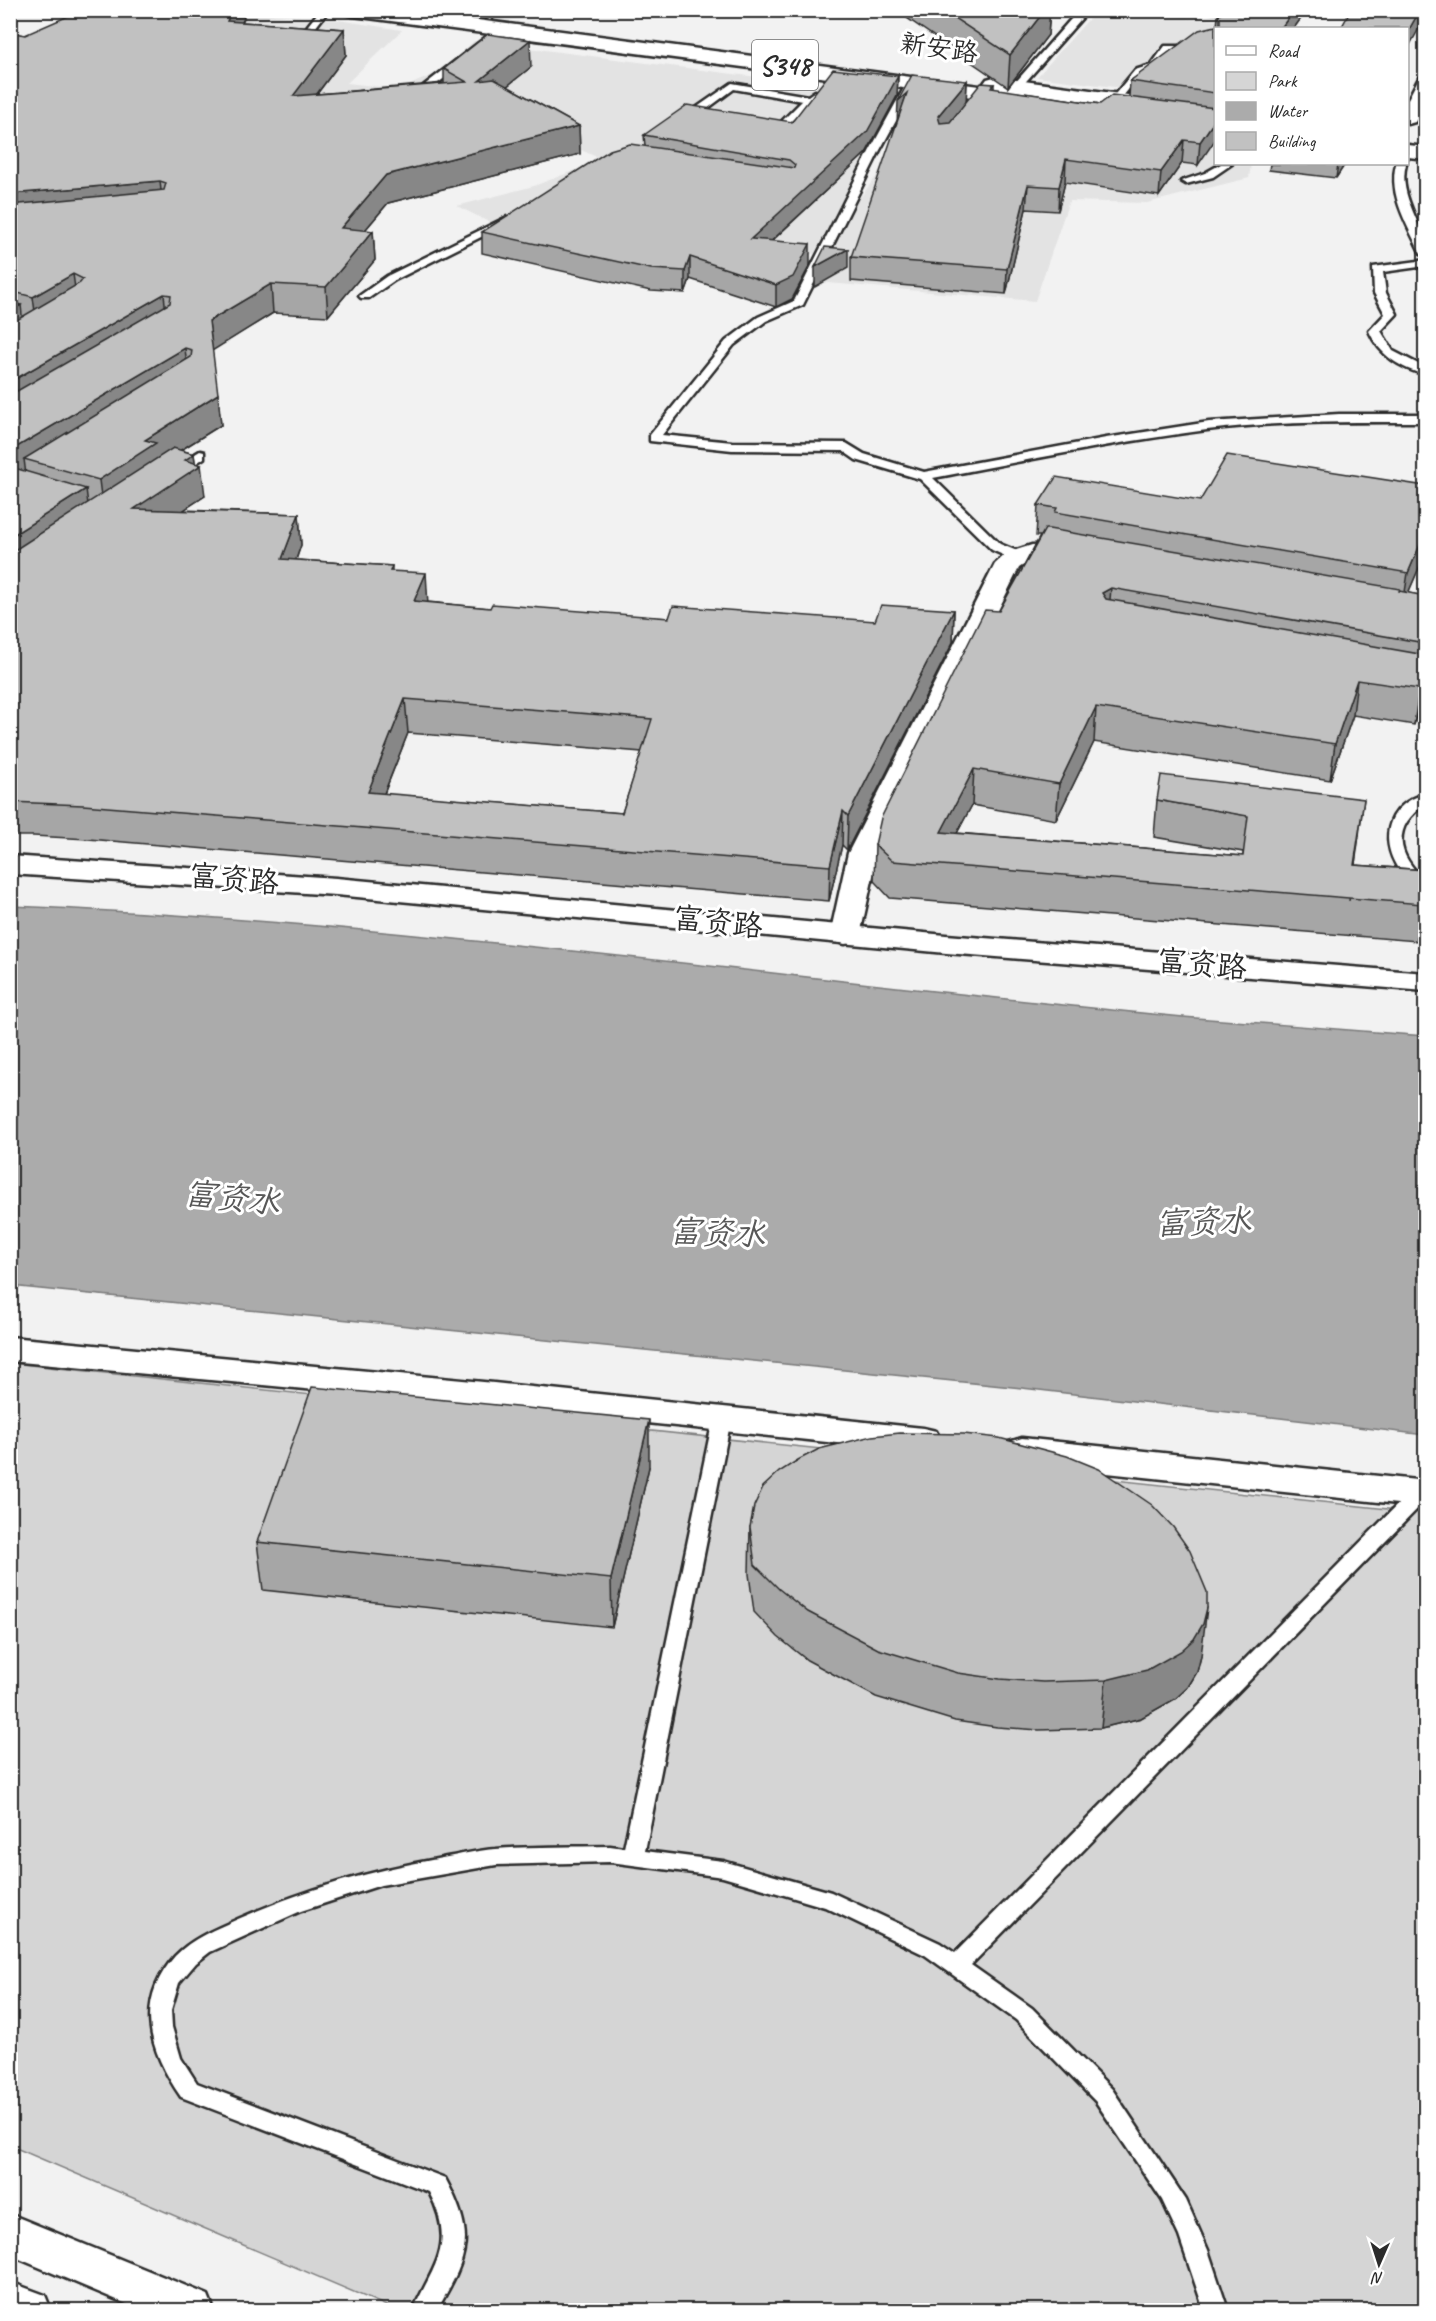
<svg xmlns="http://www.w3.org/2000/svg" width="1436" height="2321" font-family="Caveat,'LXGW WenKai TC',sans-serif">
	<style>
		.built { fill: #e3e3e3 }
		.green { fill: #d5d5d5; stroke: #808080; stroke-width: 1.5 }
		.water { fill: #ababab; stroke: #787878; stroke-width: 1.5 }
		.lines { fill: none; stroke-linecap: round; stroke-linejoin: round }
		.service-casing { stroke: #2b2b2b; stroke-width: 5 }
		.minor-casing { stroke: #2b2b2b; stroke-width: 5 }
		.tertiary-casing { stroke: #2b2b2b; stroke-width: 5 }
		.secondary-casing { stroke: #2b2b2b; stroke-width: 5 }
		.primary-casing { stroke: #2b2b2b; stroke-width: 5 }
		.service { fill: #fff; fill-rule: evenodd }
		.minor { fill: #fff; fill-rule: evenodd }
		.tertiary { fill: #fff; fill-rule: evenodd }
		.secondary { fill: #fff; fill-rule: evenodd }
		.primary { fill: #fff; fill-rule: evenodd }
		.wall { fill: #a6a6a6; stroke: #2b2b2b; stroke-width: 1.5; fill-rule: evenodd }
		.shaded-wall { fill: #878787; stroke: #2b2b2b; stroke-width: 1.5 }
		.building { fill: #c1c1c1; stroke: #2b2b2b; stroke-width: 1.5; fill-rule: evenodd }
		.labels { text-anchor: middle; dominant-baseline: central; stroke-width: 6; stroke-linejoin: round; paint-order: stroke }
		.far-street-label { font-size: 26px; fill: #2b2b2b; stroke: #fff }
		.shield { fill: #fff; stroke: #6b6b6b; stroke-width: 1.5 }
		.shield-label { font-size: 28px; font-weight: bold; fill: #2b2b2b }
		.street-label { font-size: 30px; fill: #2b2b2b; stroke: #fff }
		.water-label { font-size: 32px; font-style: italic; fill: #585858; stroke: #fff }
	</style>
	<rect width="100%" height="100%" fill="#f2f2f2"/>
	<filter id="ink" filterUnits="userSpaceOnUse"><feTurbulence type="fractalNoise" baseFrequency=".0167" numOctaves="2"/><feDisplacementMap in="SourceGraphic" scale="12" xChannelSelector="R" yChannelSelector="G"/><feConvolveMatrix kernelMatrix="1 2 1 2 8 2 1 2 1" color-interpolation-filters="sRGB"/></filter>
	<g filter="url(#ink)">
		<!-- built -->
		<g class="built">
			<path d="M189 11 252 13 338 20 402 30 347 83 400 89 442 71 474 41 900 95 814 254 682 233 507 231 457 206 534 186 591 164 599 158 545 134 11 63Z"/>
			<path d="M1096 11H1182L1188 18 1311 28H1216L1215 100 1037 77Z"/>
			<path d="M913 99 1215 140 1216 164H1251L1249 178 1147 203 1069 201 1035 301 817 282 854 205 876 177Z"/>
		</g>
		<!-- green -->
		<path class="green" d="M11 1363 1425 1513V2310H396L11 2146Z"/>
		<!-- water -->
		<path class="water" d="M11 906C403 922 792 980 1183 1017 1264 1024 1345 1030 1425 1036V1435L1022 1388 11 1286Z"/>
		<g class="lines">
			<defs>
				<g id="service">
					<path d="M320 10H329L304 42H298V38Z"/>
					<path d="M490 10H499L490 20 485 17Z"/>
					<path d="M1079 10H1089L1020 88H1014V84Z"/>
					<path d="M499 27 507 29 424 94H418V90Z"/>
					<path d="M1216 40V46L1186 52 1171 51 1157 69 1141 74 1119 101 1111 99 1135 70 1151 65 1165 46H1186Z"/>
					<path d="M732 83 808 96 815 91 820 94 777 134 764 130 769 127 775 128 802 101 734 89 688 123H680V119Z"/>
					<path d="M909 85 914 88 880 150 803 305 766 321 734 345 662 435 732 442 846 443 864 454 924 472 1106 438 1209 422 1339 414H1426V422C1353 422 1279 421 1207 430 1115 442 1024 461 933 478L1000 544 1022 553 1023 556 1022 559H1012L992 550 920 479 856 460 843 451 732 450 650 441V435L726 341 758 317 794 301 870 150 904 88Z"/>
					<path d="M1221 164H1232L1213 177 1186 184 1181 181 1205 173Z"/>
					<path d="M1396 164H1406C1397 198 1426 224 1426 257L1421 254C1408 226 1388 195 1396 164Z"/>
					<path d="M507 217 512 220 511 222 395 280 369 298H361L359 296 387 276Z"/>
					<path d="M1426 260V266L1383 272 1386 293 1397 314 1381 331 1393 351 1426 368V375C1400 368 1380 356 1369 331L1385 314 1374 293 1373 267Z"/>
					<path d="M200 451 204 452V458L180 474H172V468Z"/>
					<path d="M1426 794V804C1391 826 1396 856 1426 880V892C1417 890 1409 882 1403 875 1378 845 1384 804 1426 794Z"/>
					<path d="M722 1413 728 1415 731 1419 645 1851 723 1861 831 1892 940 1943 955 1953 1414 1488H1426V1500L971 1965 1032 2008 1112 2089 1186 2200 1208 2250 1228 2310H1204L1179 2236 1162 2200 1096 2102 1016 2020 925 1955 825 1907 723 1877 610 1862 496 1865 381 1885 301 1911 210 1952 196 1963 179 1983 171 2010 172 2027 181 2058 197 2083 445 2178C476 2236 469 2255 437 2310H413C435 2263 456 2244 429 2192L181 2097C149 2051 134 2002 175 1956 192 1938 216 1929 238 1919 306 1889 369 1871 442 1858 460 1855 478 1850 496 1849 534 1846 573 1847 610 1846L624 1848 713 1419 716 1415Z"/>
				</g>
				<g id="minor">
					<path d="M1426 76V103L1415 122 1408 124V99L1419 78Z"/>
					<path d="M1032 545C1050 544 1067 546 1084 551L1088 556 1084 561C1061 567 1040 553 1019 568L878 853 860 935 856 941 845 944 834 941 830 935 848 853 995 564 1007 553Z"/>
					<path d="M10 1337 494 1383 923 1428 936 1431 941 1440 936 1449 923 1452 494 1407 10 1361Z"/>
					<path d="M1022 1438 1426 1481V1507L1022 1464 1009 1460 1004 1451 1009 1442Z"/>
				</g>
				<path id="tertiary" d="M10 856 336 878 946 935 1426 973V991L946 953 336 895 10 874Z"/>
				<g id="secondary">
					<path d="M10 2214 208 2295 214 2310H141L10 2255Z"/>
					<path d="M10 2282 45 2295 51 2310H10Z"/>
				</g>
				<g id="primary">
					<path d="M344 10H402L987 87 984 83 987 79 994 77 1216 107V119L1025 93 1028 97 1025 101 1018 103 353 16 346 14Z"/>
					<path d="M1408 145 1426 147V159L1408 157Z"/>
				</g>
			</defs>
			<!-- service casing -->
			<use href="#service" class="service-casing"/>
			<!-- minor casing -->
			<use href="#minor" class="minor-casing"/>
			<!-- tertiary casing -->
			<use href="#tertiary" class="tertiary-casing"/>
			<!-- secondary casing -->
			<use href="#secondary" class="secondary-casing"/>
			<!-- primary casing -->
			<use href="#primary" class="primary-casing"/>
			<!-- service -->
			<use href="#service" class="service"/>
			<!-- minor -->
			<use href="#minor" class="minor"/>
			<!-- tertiary -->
			<use href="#tertiary" class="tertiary"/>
			<!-- secondary -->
			<use href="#secondary" class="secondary"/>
			<!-- primary -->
			<use href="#primary" class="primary"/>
		</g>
		<!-- wall -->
		<g class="wall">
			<path d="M907 10H1050L1048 35 1008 87 907 18Z"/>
			<path d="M1190 10H1307L1294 28H1215V120L1198 165 1182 163 1159 196 1065 182 1058 211 1026 209 1006 294 851 281V257L967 81 966 102 994 84V89L1100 104 1129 97 1130 81 1217 26 1218 16 1220 14 1191 12Z"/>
			<path d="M244 18 242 22 344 29 346 55 317 94 444 83V69L531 67 507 86 579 126 580 154 388 203 365 230 373 231 375 260 328 316 273 313 212 350 221 425 181 450 194 454 195 463 205 496 183 510 299 514 301 545 296 560 392 566V571L428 602 490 608 669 618 875 621 954 610 953 642 847 850 842 845 829 901 88 839 33 836H10V32L25 35ZM408 733 642 752 622 813 384 794Z"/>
			<path d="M898 76 897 96 866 153 772 241 810 265 792 299 776 307 690 279 685 293 651 291 482 253V232L645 146 644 135 792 122Z"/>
			<path d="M1270 164H1345L1336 178 1269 170Z"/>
			<path d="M1038 505 1425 554 1408 593 1425 596V681L1424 691 1414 725 1353 715 1330 780 1094 742 1056 820 972 805 957 833 1243 856V852L1154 837 1157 800 1359 835 1355 865 1425 870V938L1417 937V941L890 898 874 881 875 845 1040 536H1036Z"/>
			<path d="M649 1467 612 1627 263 1590 257 1542Z"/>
			<path d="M750 1527 1201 1656 1197 1672 1188 1687 1175 1699 1141 1718 1101 1728 1039 1730 997 1727 955 1721 876 1697 807 1660 778 1637 754 1612 749 1574Z"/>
		</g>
		<!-- shaded-wall -->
		<g class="shaded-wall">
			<path d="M232 10H243L244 18 229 47 227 21Z"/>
			<path d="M1045 10H1050L1048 35 1008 87 1010 55Z"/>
			<path d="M1294 10H1307L1294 28H1281Z"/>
			<path d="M1420 10H1425V18L1407 50V33Z"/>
			<path d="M344 29 346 55 295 123 293 96Z"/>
			<path d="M530 40 531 67 481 107 479 81Z"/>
			<path d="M898 76 897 96 866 153 751 260V239Z"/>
			<path d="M967 81 966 104 937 139 938 116Z"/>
			<path d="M907 93 897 124 898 101Z"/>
			<path d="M1215 120V140L1198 165 1200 142Z"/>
			<path d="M579 126 580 154 388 203 343 256 341 228 386 175Z"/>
			<path d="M1184 140 1182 163 1159 196 1161 172Z"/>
			<path d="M1066 159 1065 182 1058 211 1059 187Z"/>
			<path d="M1338 164H1345L1336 178Z"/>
			<path d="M160 181 163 209 10 223V194Z"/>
			<path d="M1028 185 1026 209 1006 294 1007 269Z"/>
			<path d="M373 231 375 260 328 316 326 287Z"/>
			<path d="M810 244V265L792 299 776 307V285Z"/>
			<path d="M848 249V268L815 287V267Z"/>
			<path d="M690 257V279L685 293V271Z"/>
			<path d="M73 274 77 303 37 327 33 297Z"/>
			<path d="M271 284 273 313 212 351 209 321Z"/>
			<path d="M164 294 167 323 10 414V382Z"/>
			<path d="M21 305 24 335 10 343V311Z"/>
			<path d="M185 348 188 378 24 459 26 475 10 484V451Z"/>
			<path d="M218 394 221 425 158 464 103 512 99 480 145 440Z"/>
			<path d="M194 454 196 468 201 465 205 496 138 540 134 509 185 460Z"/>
			<path d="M86 489 90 520 10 572V537Z"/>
			<path d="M299 514 301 545 285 591 282 559Z"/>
			<path d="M1425 533V554L1403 605 1408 573Z"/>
			<path d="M426 573 428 605 414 601Z"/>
			<path d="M1111 588 1108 622 1102 593Z"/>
			<path d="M954 610 953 642 847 850 848 816Z"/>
			<path d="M1425 668V681L1424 691 1414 725 1419 689Z"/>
			<path d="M1357 680 1353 715 1330 780 1335 744Z"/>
			<path d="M405 699 408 733 371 826 368 792Z"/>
			<path d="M1096 707 1094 742 1056 820 1059 784Z"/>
			<path d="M974 769 972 805 940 865 941 832Z"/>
			<path d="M1364 799 1359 835 1349 901 1354 865Z"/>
			<path d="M843 811 842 845 829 901 830 866Z"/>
			<path d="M649 1420V1467L612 1627 611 1579Z"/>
			<path d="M1207 1608 1201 1656 1197 1672 1188 1687 1175 1699 1141 1718 1101 1728 1106 1680Z"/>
		</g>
		<!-- building -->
		<g class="building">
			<path d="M82 10H232L227 21 344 29 293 96 467 82 444 69 488 34 530 40 479 81 494 79 579 126 386 175 341 228 373 231 326 287 271 284 209 321 218 394 145 440 156 443 99 480 24 459 191 357 192 350 185 348 10 451V395L170 303 171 295 164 294 10 382V324L80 283 83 279 73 274 33 297 10 291V205L164 190 166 183 160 181 10 194V32L25 35Z"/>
			<path d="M942 10H1045L1010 55Z"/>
			<path d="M1225 10H1294L1281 28H1215V93L1130 81 1199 30 1220 25V18L1218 16Z"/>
			<path d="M1351 10H1420L1407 33V28H1341Z"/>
			<path d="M833 69 898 76 867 132 751 239 810 244 793 277 776 285 690 257 685 271 651 269 482 232 610 150 630 144 794 168 795 165 789 160 644 135 687 105 792 122Z"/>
			<path d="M912 75 967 81 938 116 940 123 950 122 981 83 994 84 991 88 1100 104 1112 95 1215 108V120L1200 142 1184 140 1161 172 1066 159 1059 187 1028 185 1007 269 851 257 907 93 898 101Z"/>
			<path d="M825 247 848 249 815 267Z"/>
			<path d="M10 302 21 305 10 311Z"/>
			<path d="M173 448 194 454 185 460 201 465 134 509 299 514 282 559 392 566 390 571 426 573 414 601 490 608 492 604 669 618 673 606 875 621 881 605 954 610 848 816 843 811 830 866 83 805 10 802V553ZM405 699 652 719 622 813 368 792Z"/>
			<path d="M1227 455 1425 486V533L1408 573 1055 512 1057 508 1038 505 1056 477 1200 501Z"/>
			<path d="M10 467H11L86 489 10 537Z"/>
			<path d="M1045 529H1049L1400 589 1399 591 1425 596V643L1111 588 1102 593 1106 599 1425 655V668L1419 689 1357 680 1335 744 1096 707 1059 784 974 769 941 832 1243 856 1248 816 1157 800 1161 775 1364 799 1354 865 1425 870V900H1422V904L892 861 875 845 881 818 985 610 999 611Z"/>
			<path d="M312 1387 649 1420 611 1579 257 1542Z"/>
			<path d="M900 1433 964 1434 999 1438 1067 1456 1099 1469 1152 1505 1173 1527 1190 1551 1207 1592V1608L1203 1624 1194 1639 1181 1651 1147 1670 1106 1680 1043 1682 1000 1679 958 1673 878 1649 808 1612 779 1589 755 1565 750 1527 754 1506 763 1487 779 1472 798 1460 819 1449 872 1436Z"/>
		</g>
	</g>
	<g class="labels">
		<!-- far-street labels -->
		<g class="far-street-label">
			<text transform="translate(939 48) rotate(8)">新安路</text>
		</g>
		<!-- shield labels -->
		<rect class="shield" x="752" y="40" width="66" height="50" rx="4.5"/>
		<g class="shield-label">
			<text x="785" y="65">S348</text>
		</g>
		<!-- street labels -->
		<g class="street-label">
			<text transform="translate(234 879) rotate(5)">富资路</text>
			<text transform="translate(718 922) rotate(6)">富资路</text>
			<text transform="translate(1202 964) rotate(5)">富资路</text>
		</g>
		<!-- water labels -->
		<g class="water-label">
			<text transform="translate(232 1198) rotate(6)">富资水</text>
			<text transform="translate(1203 1222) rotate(-2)">富资水</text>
			<text transform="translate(717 1233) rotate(2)">富资水</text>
		</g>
	</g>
	<!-- margin -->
	<rect width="1436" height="2321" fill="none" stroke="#fff" stroke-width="36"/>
	<rect x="18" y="18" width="1400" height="2285" fill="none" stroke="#2b2b2b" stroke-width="2" filter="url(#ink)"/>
	<!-- legend -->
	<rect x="1214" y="27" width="195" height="138" fill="#ffffff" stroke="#aaaaaa" stroke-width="1.5"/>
	<rect x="1226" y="46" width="30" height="9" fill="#ffffff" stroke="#aaaaaa" stroke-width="1.5"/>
	<text x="1268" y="57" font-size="18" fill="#2b2b2b">Road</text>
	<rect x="1226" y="72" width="30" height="18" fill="#d5d5d5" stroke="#aaaaaa" stroke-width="1.5"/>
	<text x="1268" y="87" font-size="18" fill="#2b2b2b">Park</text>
	<rect x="1226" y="102" width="30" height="18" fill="#ababab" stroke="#aaaaaa" stroke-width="1.5"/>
	<text x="1268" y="117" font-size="18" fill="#2b2b2b">Water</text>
	<rect x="1226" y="132" width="30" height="18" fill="#c1c1c1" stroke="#aaaaaa" stroke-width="1.5"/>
	<text x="1268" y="147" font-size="18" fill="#2b2b2b">Building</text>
	<!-- north arrow -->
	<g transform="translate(1379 2264) rotate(183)" stroke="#ffffff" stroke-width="4.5" paint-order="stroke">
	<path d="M0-4.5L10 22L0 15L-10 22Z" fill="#2b2b2b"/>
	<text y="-9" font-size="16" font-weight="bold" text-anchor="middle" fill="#2b2b2b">N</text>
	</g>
</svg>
